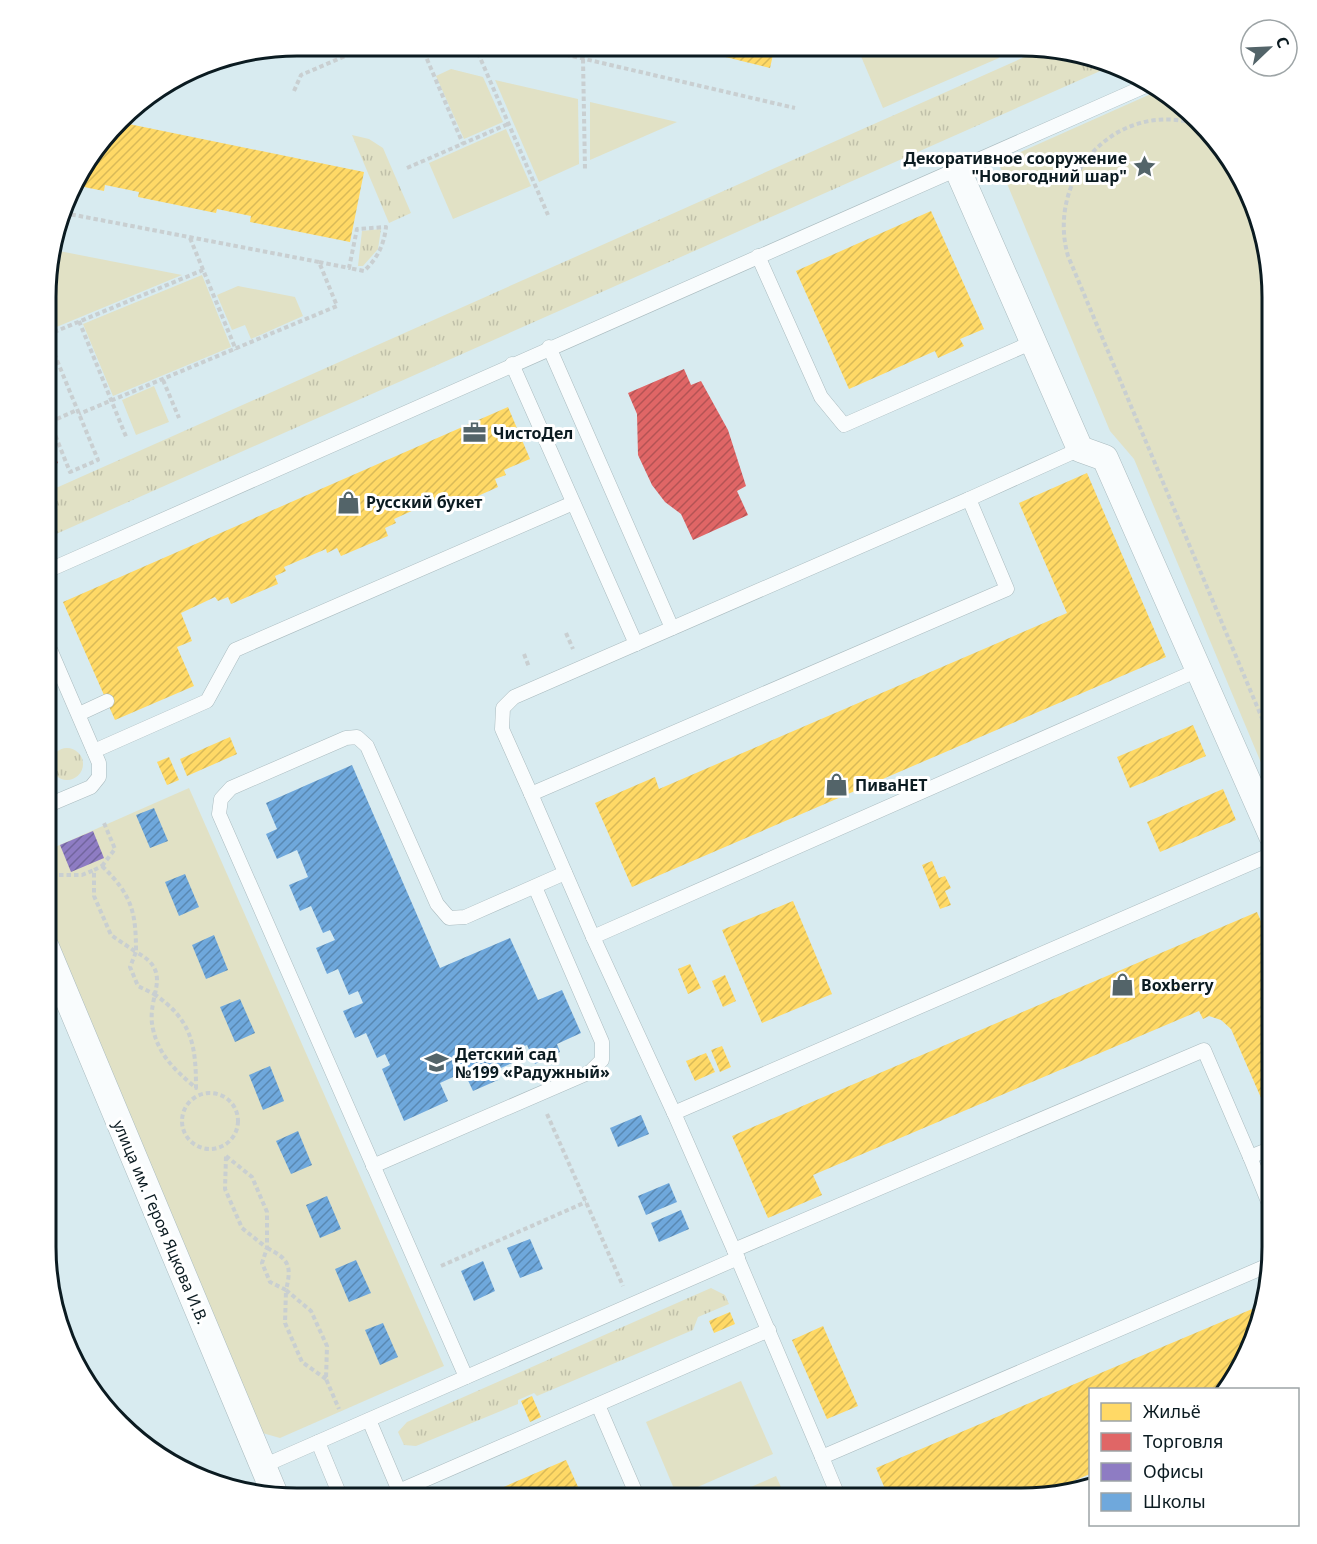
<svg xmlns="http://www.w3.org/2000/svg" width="1317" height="1544" font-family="'Noto Sans',sans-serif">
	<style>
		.grass { fill: url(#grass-tufts) }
		.park { fill: #e1e1c5 }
		.homes { fill: url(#homes-hatch) }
		.shops { fill: url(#shops-hatch) }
		.offices { fill: url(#offices-hatch) }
		.schools { fill: url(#schools-hatch) }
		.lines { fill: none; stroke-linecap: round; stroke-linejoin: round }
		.lane-casing { stroke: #aabbbf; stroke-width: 15 }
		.street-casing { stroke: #aabbbf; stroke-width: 27 }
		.path { stroke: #c9cfd1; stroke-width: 4; stroke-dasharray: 4.5 3; stroke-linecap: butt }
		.lane { stroke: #f9fcfd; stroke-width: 14 }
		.street { stroke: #f9fcfd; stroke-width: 26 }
		.labels { text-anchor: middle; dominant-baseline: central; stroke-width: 6; stroke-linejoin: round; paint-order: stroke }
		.poi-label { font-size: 16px; font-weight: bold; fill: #0b1b21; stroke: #fff; text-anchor: start }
		.street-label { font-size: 16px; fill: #0b1b21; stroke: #fff }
		.rim { fill: none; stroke: #0b1b21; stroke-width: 3 }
	</style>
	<defs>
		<pattern id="grass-tufts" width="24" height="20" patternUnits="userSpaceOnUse" patternTransform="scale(1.5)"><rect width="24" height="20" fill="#e1e1c5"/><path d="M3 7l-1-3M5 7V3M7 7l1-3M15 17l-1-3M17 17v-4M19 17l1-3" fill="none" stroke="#c0c0a9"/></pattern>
		<pattern id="homes-hatch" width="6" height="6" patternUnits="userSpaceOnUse" patternTransform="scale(1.5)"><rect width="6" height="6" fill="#ffd966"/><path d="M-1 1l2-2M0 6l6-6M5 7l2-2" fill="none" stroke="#d9ba58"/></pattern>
		<pattern id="shops-hatch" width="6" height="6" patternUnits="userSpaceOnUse" patternTransform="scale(1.5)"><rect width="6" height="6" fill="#e06666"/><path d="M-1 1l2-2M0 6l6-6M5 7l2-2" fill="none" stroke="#b45354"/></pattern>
		<pattern id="offices-hatch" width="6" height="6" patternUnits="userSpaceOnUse" patternTransform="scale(1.5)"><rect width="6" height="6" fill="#8e7cc3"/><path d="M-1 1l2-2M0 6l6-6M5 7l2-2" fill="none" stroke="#72659e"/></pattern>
		<pattern id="schools-hatch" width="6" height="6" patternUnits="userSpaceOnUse" patternTransform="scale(1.5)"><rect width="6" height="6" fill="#6fa8dc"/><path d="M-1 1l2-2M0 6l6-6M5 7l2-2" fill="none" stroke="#5988b2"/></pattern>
	</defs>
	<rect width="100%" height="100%" fill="#d8ebf0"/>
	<!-- grass -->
	<g class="grass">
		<path d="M1047 47 1107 68 47 538V492Z"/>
		<path d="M352 135 369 139 383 148 411 213 389 223Z"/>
		<path d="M381 229 378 249 363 266H358L362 231Z"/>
		<circle cx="67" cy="764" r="16"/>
		<path d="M711 1288 725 1295 729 1304 698 1317 693 1330 537 1396 534 1393 518 1400V1404L416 1446 404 1445 398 1432 407 1422Z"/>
	</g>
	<!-- park -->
	<g class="park">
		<path d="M857 47H994L999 58 883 108Z"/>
		<path d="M451 69 483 77 503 122 464 139 436 76Z"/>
		<path d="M495 80 578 99 579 164 539 182Z"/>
		<path d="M1162 89 1238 171 1263 231 1272 296V789L1134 459 1110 431 998 162Z"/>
		<path d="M590 102 677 122 590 160Z"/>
		<path d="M506 129 531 186 453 219 429 163Z"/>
		<path d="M54 250 182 275 54 328 47 311V264Z"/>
		<path d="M202 275 231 347 113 396 83 324Z"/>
		<path d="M238 286 295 297 303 316 251 339 245 325 232 330 217 295Z"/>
		<path d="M154 386 169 422 136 435 122 400Z"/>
		<path d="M189 788 444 1366 280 1438 259 1432 46 925V851Z"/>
		<path d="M741 1381 773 1454 677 1496 646 1422Z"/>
		<path d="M776 1476 786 1498H726Z"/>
	</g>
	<!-- homes -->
	<g class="homes">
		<path d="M681 46H775L770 68Z"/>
		<path d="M119 122 364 172 350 242 250 222 251 216 217 209 216 213 138 197 139 192 105 185 104 191 74 185 79 171Z"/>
		<path d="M931 211 984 329 960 339 964 346 938 358 935 351 849 389 796 271Z"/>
		<path d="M508 407 530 459 504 470 506 475 495 479 498 487 451 508 448 500 437 504 436 500 394 519 396 523 385 528 388 536 341 556 337 548 327 553 326 549 284 567 286 571 275 576 278 584 231 604 228 597 218 601 215 597 181 613 192 641 177 647 194 686 115 720 63 602Z"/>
		<path d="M1087 473 1166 657 632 887 595 803 655 777 659 789 1067 613 1019 503Z"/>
		<path d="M1193 725 1206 756 1130 788 1117 757Z"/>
		<path d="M230 737 237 754 187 776 180 759Z"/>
		<path d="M169 757 179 780 167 785 157 762Z"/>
		<path d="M1223 789 1236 820 1160 852 1147 822Z"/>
		<path d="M932 861 939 878 945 876 951 888 945 891 951 905 940 909 922 865Z"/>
		<path d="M793 901 832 994 762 1023 722 930Z"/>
		<path d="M1257 912 1272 947V1123L1231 1029 1221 1020 1209 1016 1203 1019 1199 1011 813 1175 822 1195 768 1218 732 1136Z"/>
		<path d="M690 964 701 988 688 994 678 969Z"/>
		<path d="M725 975 736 1001 723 1007 712 981Z"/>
		<path d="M722 1046 731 1067 720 1072 711 1050Z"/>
		<path d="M706 1053 715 1072 695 1081 686 1061Z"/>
		<path d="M1264 1304 1259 1329 1227 1390H1090V1474L1033 1498H889L876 1468Z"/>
		<path d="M730 1312 735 1324 714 1333 709 1321Z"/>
		<path d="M823 1326 858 1406 827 1419 792 1340Z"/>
		<path d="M532 1396 541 1417 530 1422 521 1401Z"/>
		<path d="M566 1460 583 1498H478Z"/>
	</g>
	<!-- shops -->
	<g class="shops">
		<path d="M684 369 691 385 701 381 728 430 746 486 737 491 748 515 693 540 681 514 665 502 652 485 638 455 637 414 628 393Z"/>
		<path d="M47 436 58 463 47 467Z"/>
	</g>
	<!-- offices -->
	<path class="offices" d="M93 831 104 858 71 872 60 845Z"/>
	<!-- schools -->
	<g class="schools">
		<path d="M352 765 440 968 510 938 538 1000 562 990 581 1033 557 1044 560 1052 535 1064 527 1045 515 1050 519 1060 494 1071 498 1080 473 1091 464 1072 440 1083 448 1101 404 1121 382 1069 390 1065 385 1054 377 1058 366 1033 355 1038 343 1011 363 1003 358 991 349 995 338 969 327 974 316 948 335 940 330 930 323 933 311 906 300 911 289 885 308 877 297 850 277 859 266 834 277 829 266 803Z"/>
		<path d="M154 808 168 841 150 848 136 815Z"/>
		<path d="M185 874 199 907 179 916 165 882Z"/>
		<path d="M214 935 228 970 206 979 192 945Z"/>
		<path d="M240 999 255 1033 235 1042 220 1007Z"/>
		<path d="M270 1066 284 1101 263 1110 249 1075Z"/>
		<path d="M641 1115 649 1134 618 1147 610 1128Z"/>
		<path d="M298 1131 312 1165 291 1174 276 1141Z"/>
		<path d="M669 1183 677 1202 646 1215 638 1196Z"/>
		<path d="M327 1196 341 1229 320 1238 306 1205Z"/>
		<path d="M681 1210 689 1229 659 1242 651 1223Z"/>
		<path d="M530 1239 543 1269 520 1278 507 1248Z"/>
		<path d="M356 1260 371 1293 349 1302 335 1269Z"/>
		<path d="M483 1261 495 1291 474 1301 461 1271Z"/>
		<path d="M383 1323 398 1357 380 1365 365 1330Z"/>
	</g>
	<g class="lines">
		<defs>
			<g id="lane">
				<path d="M758 256 821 397 844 425 1033 342"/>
				<path d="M549 347 672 628"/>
				<path d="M512 364 636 644"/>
				<path d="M47 571 1150 84"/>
				<path d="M79 714 107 701"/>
				<path d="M94 751 207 701 235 650 573 503"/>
				<path d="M531 794 502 729 503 708 514 697 969 499"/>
				<path d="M46 806 91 787 99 777V763L46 640"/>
				<path d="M593 937 531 794 1007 589 969 499 1080 449"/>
				<path d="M674 1113 593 937 1198 670"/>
				<path d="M373 1166 590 1072 602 1060V1042L535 887"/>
				<path d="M1271 1209 1250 1157 1272 1148"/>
				<path d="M734 1250 674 1113 1272 854"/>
				<path d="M466 1377 219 814 221 799 231 788 346 738 357 737 367 746 437 904 449 918 465 917 565 873"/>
				<path d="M598 1405 638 1498"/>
				<path d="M369 1420 402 1498"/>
				<path d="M318 1442 341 1498"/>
				<path d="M822 1457 734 1250 1204 1050 1250 1157"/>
				<path d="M263 1466 738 1258"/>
				<path d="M399 1491 769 1330"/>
				<path d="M839 1498 822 1457 1271 1264"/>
			</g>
			<g id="street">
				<path d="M957 168 1080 449 1105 458 1272 836"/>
				<path d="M46 947 276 1497"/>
			</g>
		</defs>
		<!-- lane casing -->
		<use href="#lane" class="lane-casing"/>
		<!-- street casing -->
		<use href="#street" class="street-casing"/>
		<!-- path -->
		<g class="path">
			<path d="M421 45 463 144"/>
			<path d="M475 46 548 215"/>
			<path d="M529 46 795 108"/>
			<path d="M583 59 585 170"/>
			<path d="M294 91 301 75 371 45"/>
			<path d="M1193 123C1113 102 1046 179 1068 256L1272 742"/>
			<path d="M407 168 508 124"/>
			<path d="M64 213 319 262 337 306 79 414"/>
			<path d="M190 238 236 350"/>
			<path d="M319 262 349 268 357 229 386 227C384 245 377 259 364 271L349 268"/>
			<path d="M79 321 127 439"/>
			<path d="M47 335 203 270"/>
			<path d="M163 380 179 418"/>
			<path d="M47 415 70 472 98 460 47 336"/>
			<path d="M50 422 77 410"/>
			<path d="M566 633 573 649"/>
			<path d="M524 654 529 667"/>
			<path d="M102 866C132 895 136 912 136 952L111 935 94 896V870Z"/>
			<path d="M102 866 115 849 104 823"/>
			<path d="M46 871 49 875H82L94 870"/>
			<path d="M154 994C192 1020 196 1045 196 1088 176 1071 159 1056 153 1029 145 996 176 973 136 952L130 967 138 986 154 994"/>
			<circle cx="210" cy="1121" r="28"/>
			<path d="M547 1114 623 1286"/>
			<path d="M226 1156 252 1177 267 1212V1248L242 1228 225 1189Z"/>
			<path d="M267 1248C289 1259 292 1266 286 1290L270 1282 262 1263Z"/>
			<path d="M441 1266 586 1202"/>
			<path d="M326 1379 302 1362 285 1323 286 1290 311 1311 327 1346 326 1379 339 1409"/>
		</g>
		<!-- lane -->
		<use href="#lane" class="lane"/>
		<!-- street -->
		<use href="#street" class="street"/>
	</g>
	<!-- icons -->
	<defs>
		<symbol id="sight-bare" viewBox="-9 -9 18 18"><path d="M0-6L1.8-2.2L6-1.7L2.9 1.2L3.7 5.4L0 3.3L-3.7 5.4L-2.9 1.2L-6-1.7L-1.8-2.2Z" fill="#536469" stroke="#fff" stroke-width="2.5" paint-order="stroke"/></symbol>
		<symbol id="office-bare" viewBox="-9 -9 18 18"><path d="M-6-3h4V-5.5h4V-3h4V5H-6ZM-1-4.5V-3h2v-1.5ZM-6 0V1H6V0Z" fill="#536469" stroke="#fff" stroke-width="2.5" paint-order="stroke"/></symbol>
		<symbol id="shop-bare" viewBox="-9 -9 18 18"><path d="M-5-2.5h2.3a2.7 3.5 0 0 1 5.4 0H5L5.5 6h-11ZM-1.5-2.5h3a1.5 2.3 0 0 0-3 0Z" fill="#536469" stroke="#fff" stroke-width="2.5" paint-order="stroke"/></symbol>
		<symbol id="school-bare" viewBox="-9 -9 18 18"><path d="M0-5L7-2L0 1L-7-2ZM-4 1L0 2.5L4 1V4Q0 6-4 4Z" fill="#536469" stroke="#fff" stroke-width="2.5" paint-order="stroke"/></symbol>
	</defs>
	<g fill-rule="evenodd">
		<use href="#sight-bare" x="1128" y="150" width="33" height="33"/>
		<use href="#office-bare" x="458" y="416" width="33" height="33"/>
		<use href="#shop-bare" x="332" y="486" width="33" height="33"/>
		<use href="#shop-bare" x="820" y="768" width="33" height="33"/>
		<use href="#shop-bare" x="1106" y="968" width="33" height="33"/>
		<use href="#school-bare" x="420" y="1046" width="33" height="33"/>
	</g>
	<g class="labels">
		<!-- poi labels -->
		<g class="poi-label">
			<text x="1127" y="158" text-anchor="end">Декоративное сооружение<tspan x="1127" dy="18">"Новогодний шар"</tspan></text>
			<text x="493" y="433">ЧистоДел</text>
			<text x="366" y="502">Русский букет</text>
			<text x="855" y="785">ПиваНЕТ</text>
			<text x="1141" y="985">Boxberry</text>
			<text x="455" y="1054">Детский сад<tspan x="455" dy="18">№199 «Радужный»</tspan></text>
		</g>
		<!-- street labels -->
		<g class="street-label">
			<text transform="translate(161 1222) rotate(67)">улица им. Героя Яцкова И.В.</text>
		</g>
	</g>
	<!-- crop -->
	<path d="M0 0H1317V1544H0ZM297 56H1021A241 241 0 0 1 1262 297V1247A241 241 0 0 1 1021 1488H297A241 241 0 0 1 56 1247V297A241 241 0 0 1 297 56Z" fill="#fff" fill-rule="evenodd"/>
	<path class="rim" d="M297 56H1021A241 241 0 0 1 1262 297V1247A241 241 0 0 1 1021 1488H297A241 241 0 0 1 56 1247V297A241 241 0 0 1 297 56Z"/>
	<!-- legend -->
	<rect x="1089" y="1388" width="210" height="138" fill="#ffffff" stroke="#9da4a6" stroke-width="1.5"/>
	<rect x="1101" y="1403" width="30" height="18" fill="#ffd966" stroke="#9da4a6" stroke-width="1.5"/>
	<text x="1143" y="1418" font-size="18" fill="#0b1b21">Жильё</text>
	<rect x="1101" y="1433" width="30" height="18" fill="#e06666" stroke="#9da4a6" stroke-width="1.5"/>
	<text x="1143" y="1448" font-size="18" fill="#0b1b21">Торговля</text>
	<rect x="1101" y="1463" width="30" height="18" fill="#8e7cc3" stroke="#9da4a6" stroke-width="1.5"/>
	<text x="1143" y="1478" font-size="18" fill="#0b1b21">Офисы</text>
	<rect x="1101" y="1493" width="30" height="18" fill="#6fa8dc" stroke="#9da4a6" stroke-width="1.5"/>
	<text x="1143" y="1508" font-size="18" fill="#0b1b21">Школы</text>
	<!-- north arrow -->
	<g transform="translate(1269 48) rotate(67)"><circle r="28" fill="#ffffff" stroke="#9da4a6" stroke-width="1.5"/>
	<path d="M0-4.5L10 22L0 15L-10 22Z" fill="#536469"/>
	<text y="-9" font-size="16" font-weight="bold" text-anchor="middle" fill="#0b1b21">С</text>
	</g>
</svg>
